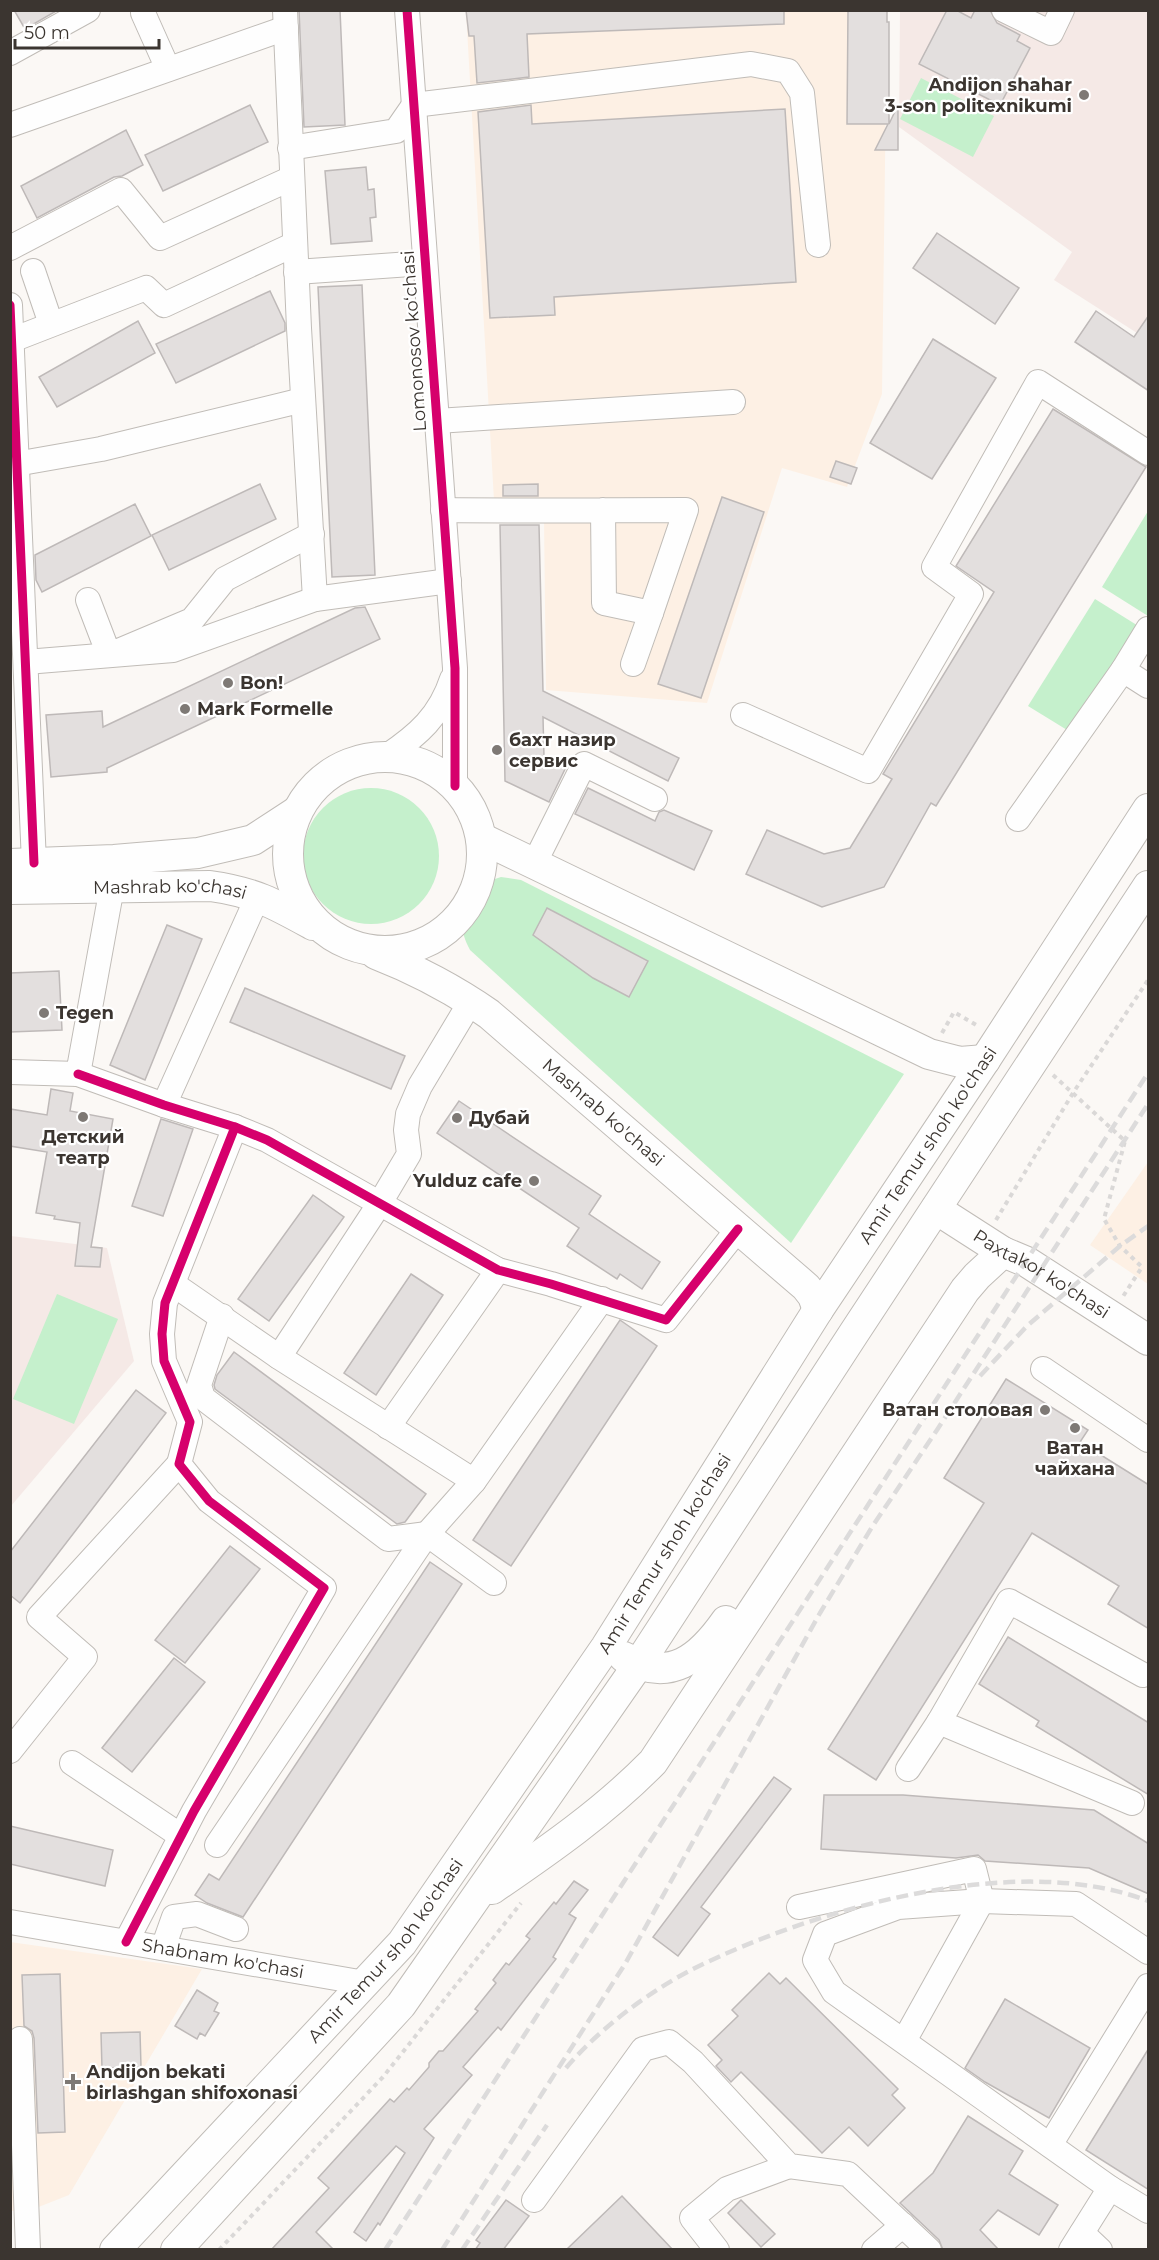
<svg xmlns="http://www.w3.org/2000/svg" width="1159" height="2260" font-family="Montserrat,sans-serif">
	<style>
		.built { fill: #fdf0e4 }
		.education { fill: #f5e9e6 }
		.green { fill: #c5f0cc }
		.building { fill: #e3dfde; stroke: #beb9b8; stroke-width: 1.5 }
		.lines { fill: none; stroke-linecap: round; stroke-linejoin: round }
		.minor-casing { stroke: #c0bcb7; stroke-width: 26 }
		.major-casing { stroke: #c0bcb7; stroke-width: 32 }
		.path { stroke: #dad8d7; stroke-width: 4; stroke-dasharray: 4.5 4.5; stroke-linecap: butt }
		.minor { stroke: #fefefe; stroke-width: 24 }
		.major { stroke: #fefefe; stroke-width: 30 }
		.rail { stroke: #dcdbdb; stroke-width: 4.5; stroke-dasharray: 12 6; stroke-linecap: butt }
		.cycleway-casing { stroke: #fff; stroke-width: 13 }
		.cycleway { stroke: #d6006c; stroke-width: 9 }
		.poi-dot { fill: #7e7975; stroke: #fff; stroke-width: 2 }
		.labels { text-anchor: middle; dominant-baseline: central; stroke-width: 4.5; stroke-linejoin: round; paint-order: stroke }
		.poi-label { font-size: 18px; font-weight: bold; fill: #3b3530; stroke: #fff; text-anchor: start }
		.street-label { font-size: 18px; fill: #3b3530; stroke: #fff }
	</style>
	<rect width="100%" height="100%" fill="#fbf8f5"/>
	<!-- built -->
	<g class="built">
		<path d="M466 11H887L882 394 847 487 782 468 707 703 546 690 544 519 495 518Z"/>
		<path d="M1148 1162V1284L1090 1245Z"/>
		<path d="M10 1942 202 1969 69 2195 31 2210 11 2211Z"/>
	</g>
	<!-- education -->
	<g class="education">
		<path d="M900 11H1148V340L1054 280 1072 252 899 127Z"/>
		<path d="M11 1236 107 1248 134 1361 11 1506Z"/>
	</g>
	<!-- green -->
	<g class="green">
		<path d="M921 78 994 116 973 157 900 119Z"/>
		<path d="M1148 511V616L1102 587Z"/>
		<path d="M1095 599 1148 632 1085 741 1028 706Z"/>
		<circle cx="371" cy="856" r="68"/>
		<path d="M501 877 521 880 904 1074 791 1243 470 950C452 918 465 888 501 877Z"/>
		<path d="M57 1294 118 1319 74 1424 13 1399Z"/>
	</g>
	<!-- building -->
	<g class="building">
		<path d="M14 10H58L25 29Z"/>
		<path d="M299 10H340L345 125 304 127Z"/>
		<path d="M466 10H784V24L527 34 529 77 477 83 474 36H469Z"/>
		<path d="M848 10H887V22H889V124L898 105V150H875L888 124H847Z"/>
		<path d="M947 10H956L971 18 975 10H990L997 23 1020 35 1017 41 1030 48 1000 105 919 64Z"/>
		<path d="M250 105 268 142 163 191 145 155Z"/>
		<path d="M531 105 532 124 785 109 796 282 554 297 555 315 490 318 478 112Z"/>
		<path d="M126 130 143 165 122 176 114 177 37 218 21 186Z"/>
		<path d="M366 167 368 190 374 189 376 217 370 218 372 241 331 244 325 171Z"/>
		<path d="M937 233 1019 288 995 324 913 268Z"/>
		<path d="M362 285 375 575 332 577 318 287Z"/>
		<path d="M270 291 285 323V331L176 383 156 344Z"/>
		<path d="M1096 311 1134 337 1149 315V391L1075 342Z"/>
		<path d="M138 321 155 353 57 407 39 377Z"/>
		<path d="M933 339 996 378 932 479 870 443Z"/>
		<path d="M1053 409 1146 467 936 806 931 803 884 887 822 907 746 874 767 830 824 854 850 848 892 779 883 774 994 592 956 566Z"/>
		<path d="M836 461 857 468 851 484 830 477Z"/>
		<path d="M260 484 276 519 169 570 152 535Z"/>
		<path d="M538 484V496H503V485Z"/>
		<path d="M722 497 764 512 701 698 658 684Z"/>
		<path d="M135 504 151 536 42 592 36 580 35 555Z"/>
		<path d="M500 525H539L543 691 679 758 668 781 543 717 544 757 566 767 549 802 505 781Z"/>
		<path d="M365 607 380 639 107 768V772L51 777 46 715 102 711 103 727 355 608Z"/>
		<path d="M588 788 655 821 659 812 664 810 712 831 694 870 575 814Z"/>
		<path d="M547 908 648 961 629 997 593 978 533 935Z"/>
		<path d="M167 925 202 939 145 1080 110 1065Z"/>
		<path d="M59 971 62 1030 10 1032V973Z"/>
		<path d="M245 988 405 1056 391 1089 230 1022Z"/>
		<path d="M51 1089 73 1093 70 1111 113 1119 91 1247 102 1248 100 1267 75 1266 80 1223 54 1219 55 1216 36 1213 47 1152 10 1146V1109L47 1115Z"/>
		<path d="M459 1101 601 1196 589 1214 660 1262 642 1289 620 1274 617 1279 567 1246 579 1228 437 1133Z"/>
		<path d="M161 1119 193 1129 163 1216 132 1206Z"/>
		<path d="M313 1195 344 1217 269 1321 238 1299Z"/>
		<path d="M411 1274 443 1295 376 1395 344 1373Z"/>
		<path d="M620 1320 657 1346 511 1566 473 1540Z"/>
		<path d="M234 1352 426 1494 405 1522 397 1524 215 1389 214 1385 217 1375Z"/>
		<path d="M1006 1379 1088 1430 1080 1442 1149 1485V1629L1108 1604 1119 1586 1032 1533 876 1780 828 1749 984 1503 944 1478Z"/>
		<path d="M136 1390 166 1413 20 1603 10 1595V1552Z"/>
		<path d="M230 1546 260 1569 185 1663 155 1640Z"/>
		<path d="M430 1562 462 1584 243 1917 207 1903 195 1895 209 1874 219 1880Z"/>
		<path d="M1008 1637 1149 1723V1795L1036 1726 1039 1721 979 1684Z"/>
		<path d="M174 1658 205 1682 132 1772 102 1748Z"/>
		<path d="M774 1777 791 1789 701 1907 710 1914 678 1956 653 1937Z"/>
		<path d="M824 1795H903L1094 1810 1149 1844V1894L1089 1868 985 1861 978 1855 956 1858 821 1849Z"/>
		<path d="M10 1826 113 1850 105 1886 10 1864Z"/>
		<path d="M574 1881 588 1890 569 1914 576 1918 553 1957 556 1959 501 2030 498 2027 463 2067 472 2075 424 2129 434 2138 380 2225 378 2223 366 2241 354 2232 405 2153 396 2146 316 2232 334 2250H271L329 2188 318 2178 390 2099 394 2102 407 2088 409 2090 429 2067V2063L439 2051H443L478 2011 475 2009 496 1983 493 1980 506 1963 509 1965 530 1939 526 1936 554 1902 556 1904Z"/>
		<path d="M769 1973 780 1984 786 1978 898 2089 892 2095 905 2108 868 2146 849 2127 822 2153 741 2072 731 2082 716 2066 722 2060 708 2045 738 2016 732 2010Z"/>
		<path d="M60 1974 65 2132 38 2133 34 2038 32 2031 24 2026 22 1975Z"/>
		<path d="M197 1990 218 2003 214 2011 219 2013 205 2036 200 2033 197 2039 175 2026Z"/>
		<path d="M1005 1999 1090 2048 1049 2118 985 2082 965 2068Z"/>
		<path d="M140 2032 141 2067 102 2068 101 2033Z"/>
		<path d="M1149 2048V2190L1086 2150Z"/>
		<path d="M968 2116 1023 2151 1009 2174 1058 2205 1039 2235 998 2210 980 2230 999 2250H943L939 2240 900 2203 933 2173Z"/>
		<path d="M622 2196 673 2250H566Z"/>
		<path d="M506 2200 529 2216 503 2250H475L480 2243 476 2240Z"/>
		<path d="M741 2200 775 2234 761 2247 728 2213Z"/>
	</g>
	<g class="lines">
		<defs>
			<g id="minor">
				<path d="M285 10 299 328 315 599 449 581"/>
				<path d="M407 10 455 668V786"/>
				<path d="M1004 10 1051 33 1062 10"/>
				<path d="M143 13 168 69"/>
				<path d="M10 53 88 10"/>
				<path d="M10 125 286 28"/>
				<path d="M290 148 396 131 414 105 751 64 788 71 802 93 818 245"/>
				<path d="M10 248 121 190 160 238 292 178"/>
				<path d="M33 271 51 324"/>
				<path d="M296 272 425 263"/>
				<path d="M10 305 34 863"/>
				<path d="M12 340 146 288 164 305 295 244"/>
				<path d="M437 421 733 402"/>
				<path d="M10 465 101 449 303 400"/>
				<path d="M443 510C524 511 605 510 686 510L651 613 604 603 603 510"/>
				<path d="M88 600 109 655 192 620 225 579 312 534"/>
				<path d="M26 662 173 650 315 599"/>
				<path d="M633 664 651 613"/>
				<path d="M1123 670 1148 686"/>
				<path d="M743 715 868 771 971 594 934 567 1038 382 1148 453"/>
				<path d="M387 756C418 735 440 716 452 679"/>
				<path d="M1018 819 1123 670 1148 629"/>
				<path d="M534 864 584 764 655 799"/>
				<path d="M10 1072 78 1074 112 887"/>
				<path d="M78 1074 164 1105 235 1127 165 1303 162 1334 164 1361 190 1422 179 1464 209 1501 324 1588 194 1811 126 1942"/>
				<path d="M164 1105 258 896"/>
				<path d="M235 1127 267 1140 498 1270 551 1284 666 1320 738 1229"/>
				<path d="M173 1284 279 1357 474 1481 602 1299"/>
				<path d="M222 1316 199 1385 203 1398 388 1539 427 1534 494 1583"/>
				<path d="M279 1357 380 1203 409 1154 406 1130 408 1114 420 1086 471 1001"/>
				<path d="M1043 1369 1148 1440"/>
				<path d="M388 1427 498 1270"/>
				<path d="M10 1751 85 1657 39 1617 179 1464"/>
				<path d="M72 1763 181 1836"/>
				<path d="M908 1769 939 1722"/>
				<path d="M1132 1803 939 1722 1009 1601 1143 1675"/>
				<path d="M217 1845 427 1534 474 1481"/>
				<path d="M799 1907 974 1869 982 1901 904 2041"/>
				<path id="s1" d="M10 1922 365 1983"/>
				<path d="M163 1948 174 1917 197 1914 236 1929"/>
				<path d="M20 2039 28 2250"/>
				<path d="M1050 2145 1148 1986"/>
				<path d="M1110 2188 834 1992 815 1960 825 1934 898 1907 982 1901 1076 1904 1148 1952"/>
				<path d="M534 2200 643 2049 669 2042 693 2062 789 2166 848 2174 929 2250"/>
				<path d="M1082 2233 1100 2250"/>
				<path d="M717 2250 692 2218 727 2189 789 2166"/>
				<path d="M874 2250 903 2225"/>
				<path d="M1071 2250 1110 2188 1148 2211"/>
			</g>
			<g id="major">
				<circle cx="385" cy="854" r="97"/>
				<path d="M481 838 929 1054 960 1062 985 1060"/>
				<path d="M10 864 114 860 198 853 253 840 296 812"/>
				<path id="s2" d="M10 889 210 886C254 892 275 904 313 925"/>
				<path id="s3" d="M376 954C417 970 453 989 489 1014L806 1287 813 1296 818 1310"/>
				<path id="s4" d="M936 1209 1003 1252 1027 1262 1148 1340"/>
				<path d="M624 1657C670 1684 700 1658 726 1621"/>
				<path d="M492 1889C549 1850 605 1811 653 1762L965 1290 977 1276 1003 1252"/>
				<path id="s5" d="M115 2250 402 1943 606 1647 818 1310 985 1060 1148 809"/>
				<path d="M176 2250 401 2005 638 1665 854 1333 1148 886"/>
			</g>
		</defs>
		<!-- minor casing -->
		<use href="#minor" class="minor-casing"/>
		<!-- major casing -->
		<use href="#major" class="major-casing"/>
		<!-- path -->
		<g class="path">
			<path d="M942 1033 954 1012 978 1026"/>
			<path d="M1053 1075 1125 1141 1104 1219 1120 1246 1142 1267 1122 1298"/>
			<path d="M996 1220 1073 1093 1148 980"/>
			<path d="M219 2250 383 2077 521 1903"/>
		</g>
		<!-- minor -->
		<use href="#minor" class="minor"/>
		<!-- major -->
		<use href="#major" class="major"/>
		<!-- rail -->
		<g class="rail">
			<path d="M980 1376 1027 1326 1120 1246 1148 1226"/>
			<path d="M566 2068C598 2030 647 1993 691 1970 813 1909 1017 1850 1148 1901"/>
			<path d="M385 2250 1148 1073"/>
			<path d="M442 2250 625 1964 820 1613 872 1527 937 1430 1148 1104"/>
			<path d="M462 2250 547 2125"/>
		</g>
		<defs>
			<g id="cycleway">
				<path d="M407 10 455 668V786"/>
				<path d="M10 305 34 863"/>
				<path d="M78 1074 164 1105 235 1127 165 1303 162 1334 164 1361 190 1422 179 1464 209 1501 324 1588 194 1811 126 1942"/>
				<path d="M235 1127 267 1140 498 1270 551 1284 666 1320 738 1229"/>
			</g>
		</defs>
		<!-- cycleway casing -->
		<use href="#cycleway" class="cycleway-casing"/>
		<!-- cycleway -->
		<use href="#cycleway" class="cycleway"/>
	</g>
	<!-- markers -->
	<g class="poi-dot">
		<circle cx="1084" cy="95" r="6"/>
		<circle cx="228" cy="683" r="6"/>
		<circle cx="185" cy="709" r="6"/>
		<circle cx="497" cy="750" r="6"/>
		<circle cx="44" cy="1013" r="6"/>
		<circle cx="83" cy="1117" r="6"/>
		<circle cx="457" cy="1118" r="6"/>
		<circle cx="534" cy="1181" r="6"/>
		<circle cx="1045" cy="1410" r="6"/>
		<circle cx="1075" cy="1428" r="6"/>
		<path d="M70 2073h6v6h6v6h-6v6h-6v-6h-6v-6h6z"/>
	</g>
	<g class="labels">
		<!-- poi labels -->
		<g class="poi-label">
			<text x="1072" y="85" text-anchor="end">Andijon shahar<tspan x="1072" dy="21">3-son politexnikumi</tspan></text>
			<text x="240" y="683">Bon!</text>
			<text x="197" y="709">Mark Formelle</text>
			<text x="509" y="740">бахт назир<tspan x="509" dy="21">сервис</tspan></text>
			<text x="56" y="1013">Tegen</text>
			<text x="469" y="1118">Дубай</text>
			<text x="83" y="1137" text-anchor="middle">Детский<tspan x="83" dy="21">театр</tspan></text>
			<text x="522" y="1181" text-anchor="end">Yulduz cafe</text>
			<text x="1033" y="1410" text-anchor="end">Ватан столовая</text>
			<text x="1075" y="1448" text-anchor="middle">Ватан<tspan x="1075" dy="21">чайхана</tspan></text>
			<text x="86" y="2072">Аndijon bekati<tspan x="86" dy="21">birlashgan shifoxonasi</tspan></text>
		</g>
		<!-- street labels -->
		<g class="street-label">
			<text transform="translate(414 341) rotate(-94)">Lomonosov koʻchasi</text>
			<text stroke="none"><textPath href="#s2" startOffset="160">Mashrab ko'chasi</textPath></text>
			<text stroke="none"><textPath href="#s3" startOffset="279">Mashrab ko'chasi</textPath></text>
			<text stroke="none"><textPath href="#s5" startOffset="1376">Amir Temur shoh ko'chasi</textPath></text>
			<text stroke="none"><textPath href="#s4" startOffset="124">Paxtakor ko'chasi</textPath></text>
			<text stroke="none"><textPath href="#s5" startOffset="890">Amir Temur shoh ko'chasi</textPath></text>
			<text stroke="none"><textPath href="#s5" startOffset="404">Amir Temur shoh ko'chasi</textPath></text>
			<text stroke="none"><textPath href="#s1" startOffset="216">Shabnam ko'chasi</textPath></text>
		</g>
	</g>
	<!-- border -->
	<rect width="1159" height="2260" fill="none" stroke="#3b3530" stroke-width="24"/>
	<!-- scale -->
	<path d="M15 39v9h144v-9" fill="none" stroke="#3b3530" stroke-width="3"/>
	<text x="24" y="39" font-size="18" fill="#3b3530" stroke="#ffffff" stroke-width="4.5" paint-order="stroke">50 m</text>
</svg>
